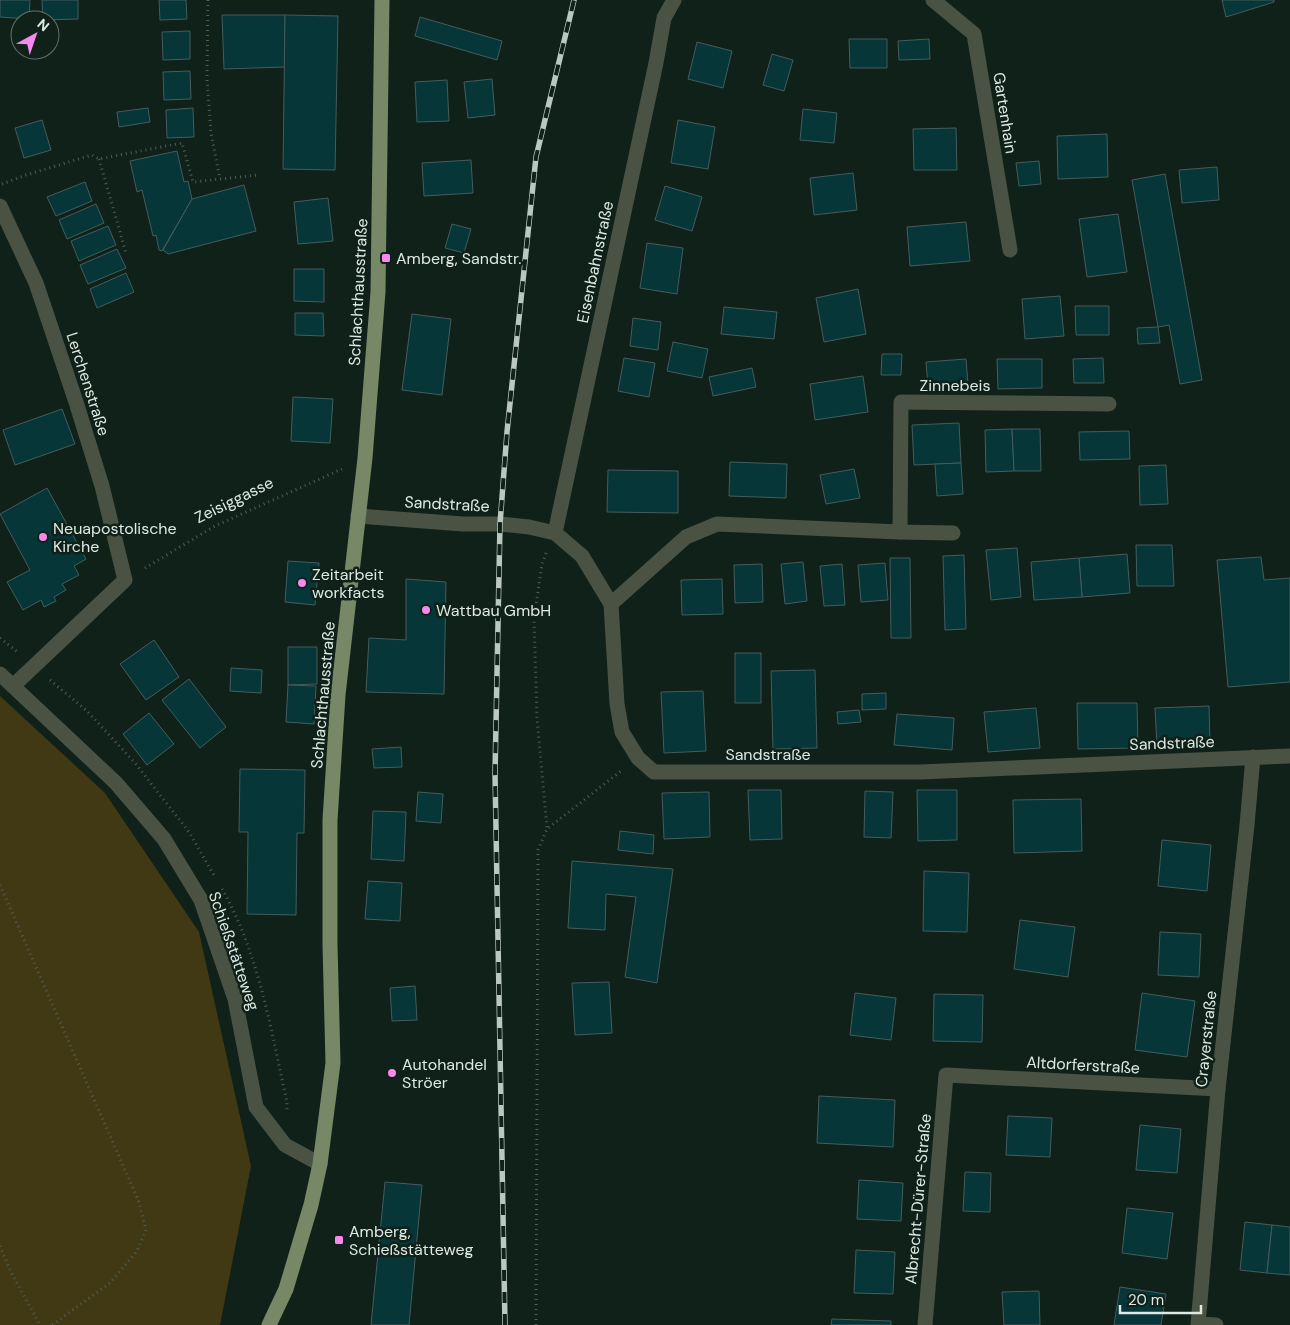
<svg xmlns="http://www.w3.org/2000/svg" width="1290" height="1325" font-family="'DM Sans',sans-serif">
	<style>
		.green { fill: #413914 }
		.building { fill: #063637; stroke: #455c5c }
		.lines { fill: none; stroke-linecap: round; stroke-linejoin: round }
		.path { stroke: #4e5d56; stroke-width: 3; stroke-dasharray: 1 4; stroke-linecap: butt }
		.minor { stroke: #4a5243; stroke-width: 15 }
		.major { stroke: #778867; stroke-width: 15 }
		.rail-casing { stroke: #bbc7c1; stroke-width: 5.5 }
		.rail { stroke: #0f2119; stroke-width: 4; stroke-dasharray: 11; stroke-linecap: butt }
		.poi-dot { fill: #f689ed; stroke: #0f2119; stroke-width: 2 }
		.labels { text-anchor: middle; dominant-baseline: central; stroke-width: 5; stroke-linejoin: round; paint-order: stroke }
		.street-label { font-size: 16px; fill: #dee9e3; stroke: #0f2119 }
		.poi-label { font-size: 16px; fill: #dee9e3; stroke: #0f2119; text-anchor: start }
	</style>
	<rect width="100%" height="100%" fill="#0f2119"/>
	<!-- green -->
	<path class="green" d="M0 696 105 793 199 932 251 1166 220 1325H0Z"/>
	<!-- building -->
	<g class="building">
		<path d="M0 0H30L29 19 0 17Z"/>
		<path d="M42 0H78V19L43 20Z"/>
		<path d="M159 0H186L187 19 160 20Z"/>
		<path d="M1222 0H1274V2L1226 17Z"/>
		<path d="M222 15H285V67L224 69Z"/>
		<path d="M285 15 338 16 335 170 283 169Z"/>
		<path d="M420 17 502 41 497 60 415 36Z"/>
		<path d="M190 31V59L163 60 162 32Z"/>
		<path d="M849 39H887V68H850Z"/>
		<path d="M929 39 930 59 899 60 898 41Z"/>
		<path d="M697 42 732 51 723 88 688 79Z"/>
		<path d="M772 54 793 60 784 91 763 85Z"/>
		<path d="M190 71 191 99 164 100 163 72Z"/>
		<path d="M492 79 495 115 468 118 464 82Z"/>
		<path d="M447 80 449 121 417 122 415 82Z"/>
		<path d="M148 108 150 122 119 127 117 112Z"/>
		<path d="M193 108 194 137 167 138 166 110Z"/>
		<path d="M803 109 837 113 834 143 800 140Z"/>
		<path d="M42 120 51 150 24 158 15 128Z"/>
		<path d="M678 120 715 127 708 169 671 163Z"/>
		<path d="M956 128 957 170H914L913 129Z"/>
		<path d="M1107 134 1108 177 1058 179 1057 136Z"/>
		<path d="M177 151 184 182 188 181 192 199 162 251 159 250 156 235 153 236 142 190 137 192 130 161Z"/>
		<path d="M471 160 473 193 424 196 422 163Z"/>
		<path d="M1039 161 1041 184 1019 186 1016 163Z"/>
		<path d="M1217 167 1219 200 1182 203 1179 170Z"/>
		<path d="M853 173 857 210 814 215 810 178Z"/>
		<path d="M1165 174 1202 380 1180 384 1169 325 1158 327 1132 180Z"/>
		<path d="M85 182 92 201 56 216 47 197Z"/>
		<path d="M244 185 256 231 168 254 163 250 192 199Z"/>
		<path d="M665 186 702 197 692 231 655 220Z"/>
		<path d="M328 198 333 241 298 244 294 202Z"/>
		<path d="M96 204 104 223 67 239 59 220Z"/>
		<path d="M1118 214 1127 272 1087 277 1079 219Z"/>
		<path d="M966 222 970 261 910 266 907 227Z"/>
		<path d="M452 224 471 229 464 253 445 248Z"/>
		<path d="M108 226 116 245 79 261 71 241Z"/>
		<path d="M647 243 683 248 677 294 640 288Z"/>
		<path d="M117 249 126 268 88 284 80 265Z"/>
		<path d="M294 269H324V302L294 301Z"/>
		<path d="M126 273 134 292 97 308 90 289Z"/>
		<path d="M858 289 866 334 824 342 816 298Z"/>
		<path d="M1060 296 1064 336 1025 339 1022 299Z"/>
		<path d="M1075 306H1109V335H1076Z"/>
		<path d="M724 307 777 312 774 339 721 334Z"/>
		<path d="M295 313H323L324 336 295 335Z"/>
		<path d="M412 314 451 319 442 395 402 390Z"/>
		<path d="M633 318 661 322 658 350 630 346Z"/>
		<path d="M1158 327 1160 343 1138 344 1137 328Z"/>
		<path d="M673 342 708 349 702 378 667 371Z"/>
		<path d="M882 354H902L901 375H881Z"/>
		<path d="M624 358 655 363 649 397 618 391Z"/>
		<path d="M1103 358 1104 383H1074L1073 359Z"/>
		<path d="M966 359 968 384 928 386 926 362Z"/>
		<path d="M997 359H1042V388L998 389Z"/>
		<path d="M752 368 756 387 713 396 709 377Z"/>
		<path d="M863 376 868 412 815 420 810 384Z"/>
		<path d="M293 397 333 399 330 443 291 441Z"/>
		<path d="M62 409 75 444 15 465 3 430Z"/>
		<path d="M959 423 961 463 914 465 912 425Z"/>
		<path d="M1012 429 1014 471 986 472 985 430Z"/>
		<path d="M1012 429H1040L1041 471H1014Z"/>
		<path d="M1129 431 1130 459 1080 460 1079 432Z"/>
		<path d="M730 462 787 464 786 498 729 496Z"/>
		<path d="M961 463 963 494 937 496 935 464Z"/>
		<path d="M1166 465 1168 504 1140 505 1139 466Z"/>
		<path d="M854 469 860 498 826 504 820 475Z"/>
		<path d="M608 470 678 471V513L607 512Z"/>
		<path d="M47 488 86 559 74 566 79 575 62 584 66 590 54 597 56 601 44 607 41 600 23 610 7 582 30 570 0 514Z"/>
		<path d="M1136 545H1172L1174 586H1137Z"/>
		<path d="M1017 548 1021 597 991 600 986 550Z"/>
		<path d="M1127 554 1130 593 1082 597 1079 558Z"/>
		<path d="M964 555 966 629 945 630 943 556Z"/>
		<path d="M1261 557 1264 580 1290 578V682L1228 687 1217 560Z"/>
		<path d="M890 558H910L911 638H891Z"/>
		<path d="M1079 558 1082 597 1034 600 1031 562Z"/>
		<path d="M288 561 319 563 315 605 285 602Z"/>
		<path d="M803 562 807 601 785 604 781 564Z"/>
		<path d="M885 563 888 600 861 602 858 565Z"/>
		<path d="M762 564 763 602 735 603 734 565Z"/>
		<path d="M842 564 845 605 824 606 820 566Z"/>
		<path d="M406 579 446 582 444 694 366 692 369 638 406 640Z"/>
		<path d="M722 579 723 614 682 615 681 580Z"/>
		<path d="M154 640 179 677 146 700 120 664Z"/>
		<path d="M288 647H317V684L288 685Z"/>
		<rect x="735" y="653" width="26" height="50"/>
		<path d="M231 668 262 670 261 693 230 691Z"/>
		<path d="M815 670 817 748 773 749 771 671Z"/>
		<path d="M189 679 226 727 200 748 162 700Z"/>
		<path d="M288 685 316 686 314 724 286 722Z"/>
		<path d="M703 691 706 751 664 753 661 692Z"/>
		<path d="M886 693V709L862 710V694Z"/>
		<path d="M1077 703H1137L1138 748 1078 749Z"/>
		<path d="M1209 706 1210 744 1157 746 1155 708Z"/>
		<path d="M1036 708 1040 748 988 752 984 712Z"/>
		<path d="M859 710 861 722 838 724 837 712Z"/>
		<path d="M149 713 174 744 147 765 123 734Z"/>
		<path d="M897 714 954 718 952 750 894 745Z"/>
		<path d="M401 747 402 767 374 768 372 749Z"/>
		<path d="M240 769 305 770 304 833H297L296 915 247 914 248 832H239Z"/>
		<path d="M748 790H781L782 839 750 840Z"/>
		<path d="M917 790H957V840L918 841Z"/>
		<path d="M865 791 893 792 891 838 864 837Z"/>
		<path d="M418 792 443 794 441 823 416 821Z"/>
		<path d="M709 792 710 837 664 839 662 793Z"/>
		<path d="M1081 799 1082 851 1014 853 1013 800Z"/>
		<path d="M373 811 406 812 404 861 371 859Z"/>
		<path d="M620 831 654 835 653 854 618 850Z"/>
		<path d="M1162 840 1211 845 1207 891 1158 886Z"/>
		<path d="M572 861 673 869 657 983 625 977 636 897 606 894 605 930 568 928Z"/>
		<path d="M924 871 969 873 967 932 923 931Z"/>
		<path d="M368 881 402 883 400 921 365 919Z"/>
		<path d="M1020 920 1075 927 1068 977 1014 969Z"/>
		<path d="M1160 932 1201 934 1199 977 1158 975Z"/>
		<path d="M609 982 612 1033 575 1035 572 983Z"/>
		<path d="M415 986 417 1020 392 1021 390 988Z"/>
		<path d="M855 993 896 998 891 1040 850 1035Z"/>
		<path d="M1142 993 1195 1001 1187 1057 1135 1050Z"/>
		<path d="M934 994 983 995 982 1042 933 1041Z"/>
		<path d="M819 1096 895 1100 893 1147 817 1143Z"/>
		<path d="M1008 1116 1052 1118 1050 1157 1006 1155Z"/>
		<path d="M1140 1125 1181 1129 1177 1173 1136 1170Z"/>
		<path d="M965 1172 991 1173 990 1212 963 1211Z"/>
		<path d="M859 1180 903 1183 901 1221 857 1219Z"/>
		<path d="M385 1182 422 1185 409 1325H371Z"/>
		<path d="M1127 1208 1173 1213 1167 1259 1122 1253Z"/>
		<path d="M1245 1222 1272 1225 1267 1273 1240 1270Z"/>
		<path d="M1272 1225 1290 1227V1275L1267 1273Z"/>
		<path d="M856 1250 895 1252 893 1294 854 1293Z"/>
		<path d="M1120 1287 1166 1294 1161 1325H1114Z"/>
		<path d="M1039 1291 1040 1325H1004L1002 1292Z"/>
		<path d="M832 1319 891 1321V1325H831Z"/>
	</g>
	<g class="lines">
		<!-- path -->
		<g class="path">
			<path d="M208 0 207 79 211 133 220 179"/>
			<path d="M99 159 126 253"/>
			<path d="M2 184 26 175 92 155 99 159 182 143 193 182 258 175"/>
			<path d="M546 553 542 564 534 619 537 718 547 828"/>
			<path d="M145 568 215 526 342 469"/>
			<path d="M0 638 19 653"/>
			<path d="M50 680 87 711 135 763 189 832 215 877"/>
			<path d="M0 885 139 1202 146 1230 137 1251 110 1283 52 1325"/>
			<path d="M222 889C259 953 271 1031 287 1102V1110"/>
			<path d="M0 1246 11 1272 40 1325"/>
			<path d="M536 1325 538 850 547 829 621 771"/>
		</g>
		<!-- minor -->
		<g class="minor">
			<path d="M933 0 974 34 1010 250"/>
			<path d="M0 206 36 283 76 402 102 486 125 580 13 686"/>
			<path d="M358 516 463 524H500L529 527 555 533 582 556 611 604 617 704 622 732 638 758 654 772H921L1290 756"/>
			<path d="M900 532 901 402 1109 404"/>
			<path d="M555 533 656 63 664 18 674 0"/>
			<path d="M611 604 686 537 717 524 900 532 953 533"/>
			<path d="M0 674 116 783 164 839 201 900 235 999 256 1107 285 1145 320 1164"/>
			<path d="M1199 1324 1216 1325"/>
			<path d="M925 1325 946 1075 1218 1089"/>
			<path d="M1198 1325 1218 1089 1247 825 1253 757"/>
		</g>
		<!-- major -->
		<path class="major" d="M269 1325 286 1289 311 1205 320 1164 333 1063 330 945V820L338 695 365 458 378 292 382 0"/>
		<defs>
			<path id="rail" d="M505 1325 495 774 500 524 507 432 536 157 574 0"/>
		</defs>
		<!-- rail casing -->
		<use href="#rail" class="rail-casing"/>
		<!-- rail -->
		<use href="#rail" class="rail"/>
	</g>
	<!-- markers -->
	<g class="poi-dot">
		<rect x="381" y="253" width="10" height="10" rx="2.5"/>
		<circle cx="43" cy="537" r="5"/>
		<circle cx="302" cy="583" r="5"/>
		<circle cx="426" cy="610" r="5"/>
		<circle cx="392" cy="1073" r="5"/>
		<rect x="334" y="1235" width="10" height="10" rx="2.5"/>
	</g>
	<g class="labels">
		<!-- street labels -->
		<g class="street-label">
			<text transform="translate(1005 113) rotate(81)">Gartenhain</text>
			<text transform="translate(595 262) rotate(-78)">Eisenbahnstraße</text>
			<text transform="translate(358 292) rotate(-87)">Schlachthausstraße</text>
			<text transform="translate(88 384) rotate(72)">Lerchenstraße</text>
			<text x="955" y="385">Zinnebeis</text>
			<text transform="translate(234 500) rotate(-26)">Zeisiggasse</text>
			<text transform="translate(447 504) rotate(3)">Sandstraße</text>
			<text transform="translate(323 695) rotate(-85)">Schlachthausstraße</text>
			<text transform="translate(1172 743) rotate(-2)">Sandstraße</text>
			<text x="768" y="754">Sandstraße</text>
			<text transform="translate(234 951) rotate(71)">Schießstätteweg</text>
			<text transform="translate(1206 1039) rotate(-84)">Crayerstraße</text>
			<text transform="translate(1083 1065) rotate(3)">Altdorferstraße</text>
			<text transform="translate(918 1199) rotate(-85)">Albrecht-Dürer-Straße</text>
		</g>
		<!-- poi labels -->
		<g class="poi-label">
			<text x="396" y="258">Amberg, Sandstr.</text>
			<text x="53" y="528">Neuapostolische<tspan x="53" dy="18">Kirche</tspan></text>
			<text x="312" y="574">Zeitarbeit<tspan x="312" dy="18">workfacts</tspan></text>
			<text x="436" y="610">Wattbau GmbH</text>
			<text x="402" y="1064">Autohandel<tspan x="402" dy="18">Ströer</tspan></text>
			<text x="349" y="1231">Amberg,<tspan x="349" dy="18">Schießstätteweg</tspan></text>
		</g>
	</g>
	<!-- north arrow -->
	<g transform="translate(35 35) rotate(40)"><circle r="24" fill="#0f2119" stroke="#62716a"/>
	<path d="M0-4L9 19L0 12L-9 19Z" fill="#f689ed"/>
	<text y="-8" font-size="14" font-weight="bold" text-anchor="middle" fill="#dee9e3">N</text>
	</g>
	<!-- scale -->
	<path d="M1120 1305v8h81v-8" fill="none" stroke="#dee9e3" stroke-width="2.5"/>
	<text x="1128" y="1305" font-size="15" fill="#dee9e3" stroke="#0f2119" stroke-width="4" paint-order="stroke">20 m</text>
</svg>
